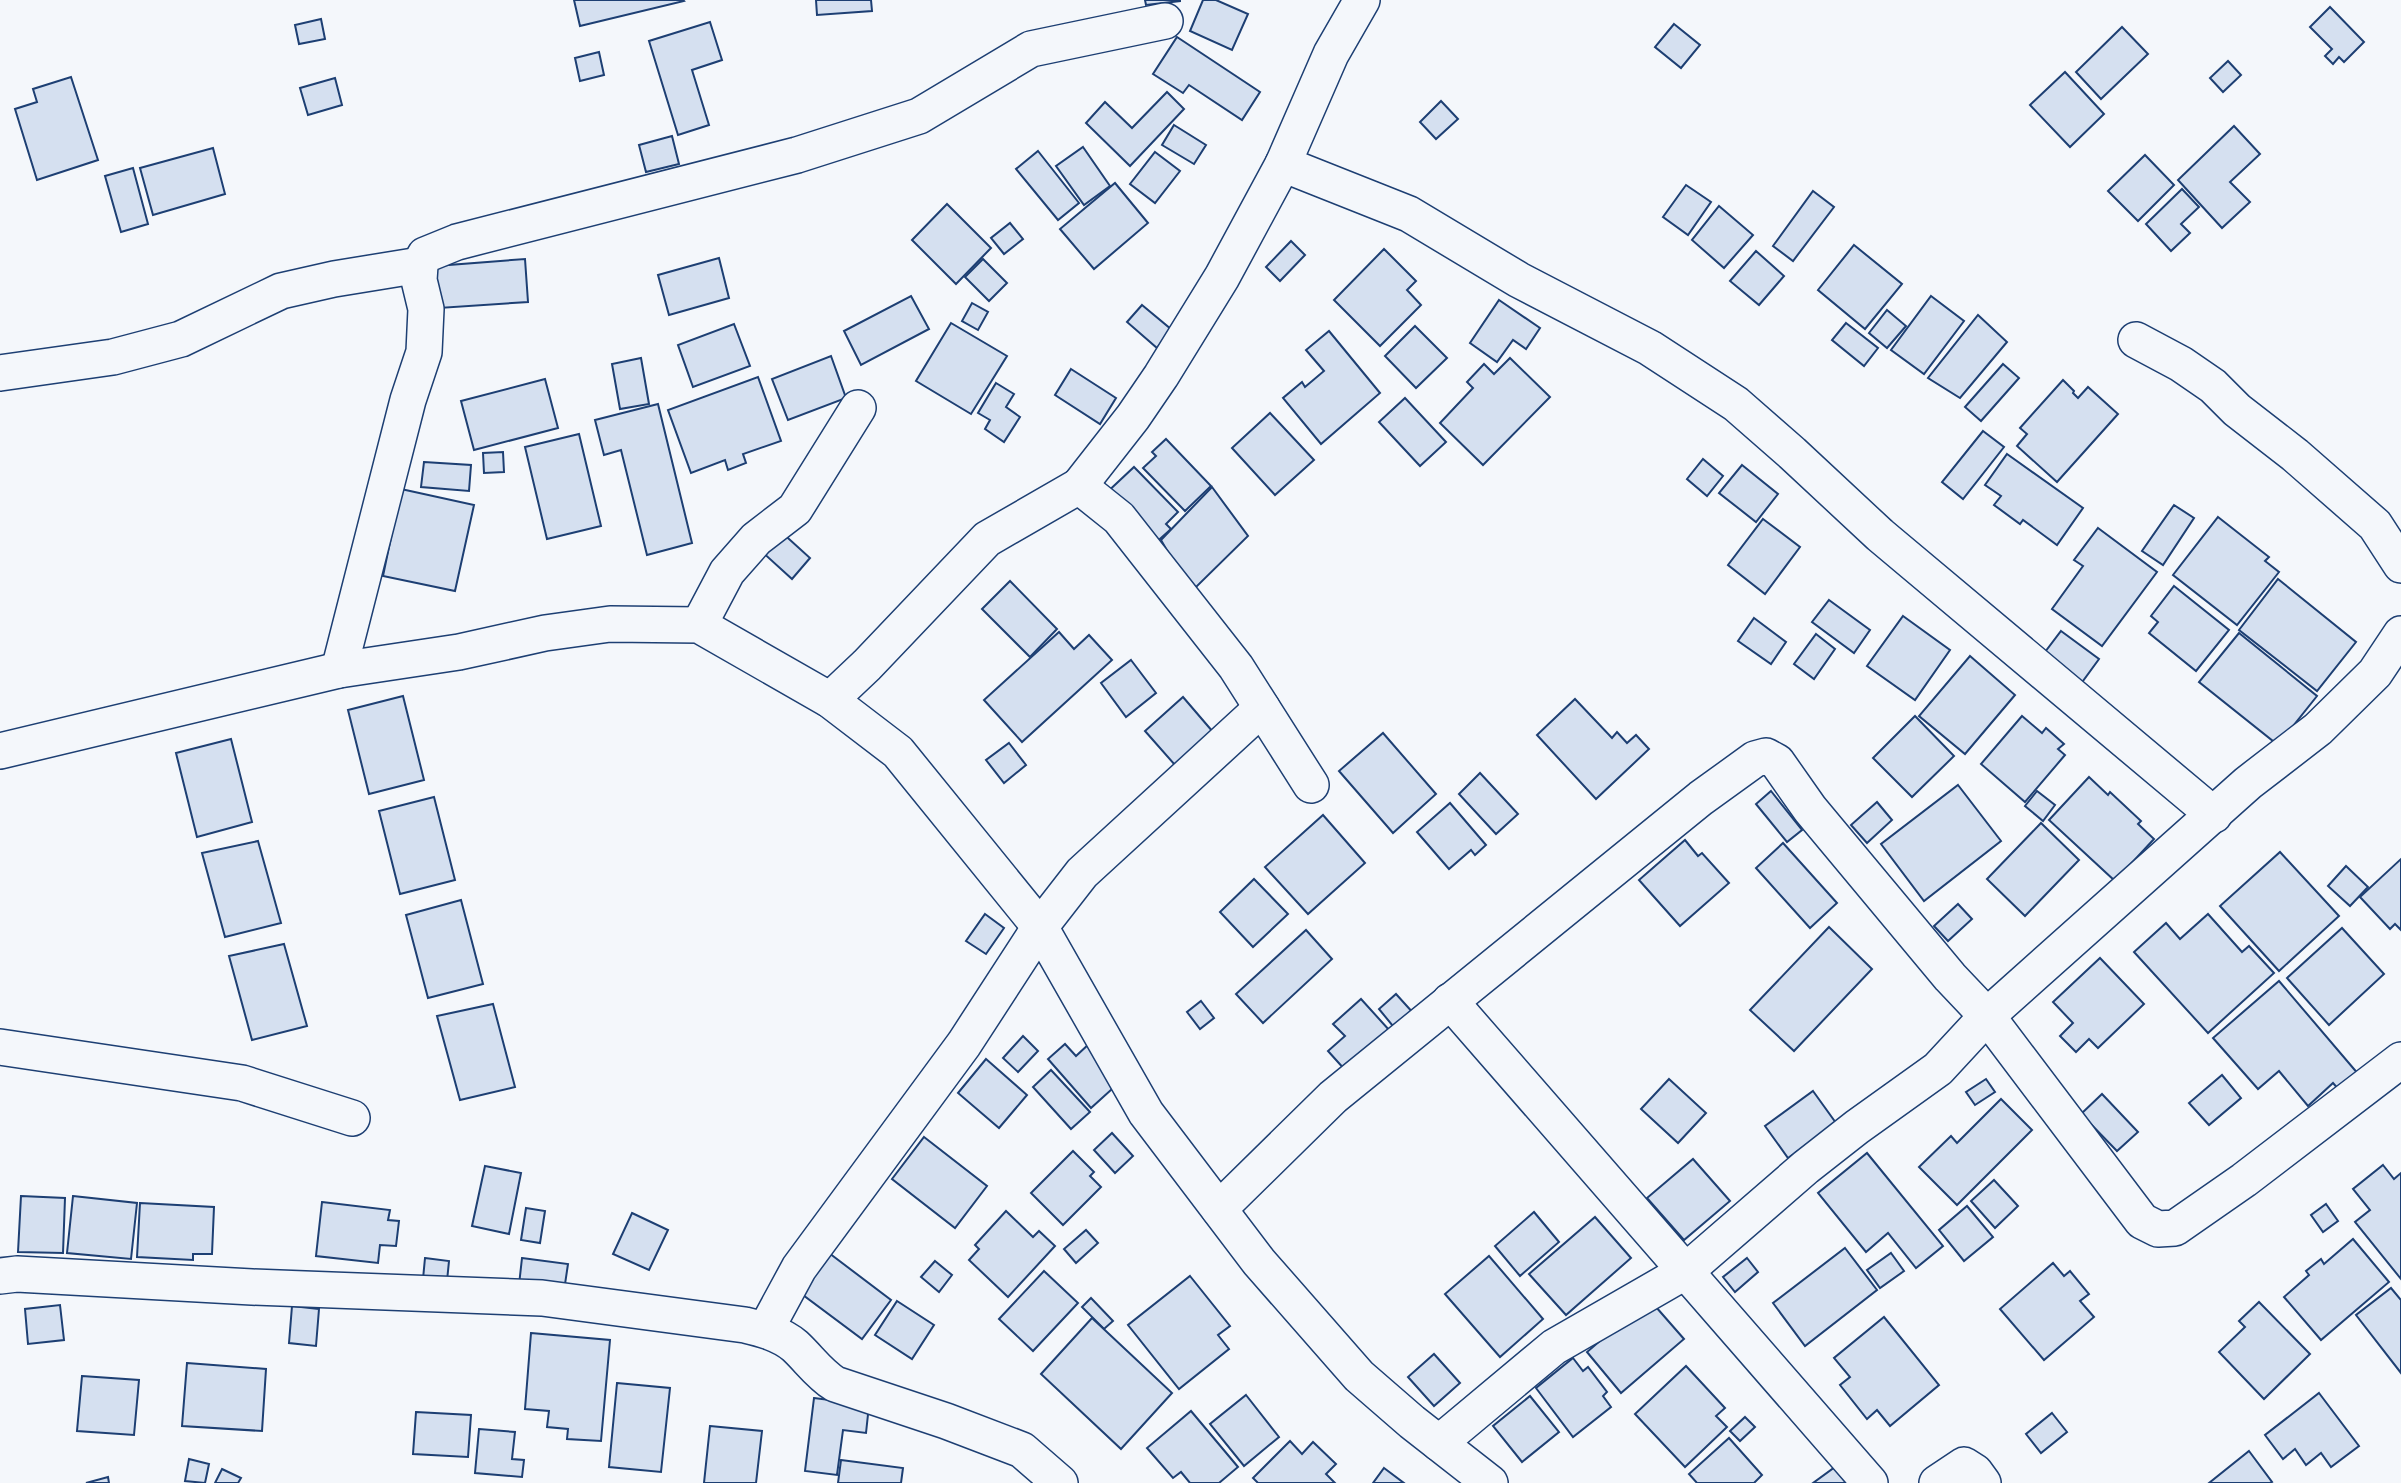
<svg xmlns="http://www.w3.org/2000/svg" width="2401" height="1483" font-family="'Titillium Web',sans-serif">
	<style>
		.building { fill: #d5e0f0; stroke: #1d3f73; stroke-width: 2 }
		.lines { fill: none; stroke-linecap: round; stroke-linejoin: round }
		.minor-casing { stroke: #1d3f73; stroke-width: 38 }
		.minor { stroke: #f4f7fb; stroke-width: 35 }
	</style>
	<rect width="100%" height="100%" fill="#f4f7fb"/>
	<!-- building -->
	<g class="building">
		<path d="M574 0H683L684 1 580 26Z"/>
		<path d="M816 0H871L872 11 817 15Z"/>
		<path d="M1145 0H1180V1L1146 5Z"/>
		<path d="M1203 0H1216L1248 14 1232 50 1190 31Z"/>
		<path d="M2330 7 2364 42 2344 62 2339 57 2333 64 2325 56 2332 49 2310 27Z"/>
		<path d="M321 19 325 39 299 44 295 25Z"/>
		<path d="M710 22 722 60 692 70 709 125 678 135 649 41Z"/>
		<path d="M1674 24 1700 45 1681 68 1655 47Z"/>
		<path d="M2122 27 2148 54 2101 99 2076 72Z"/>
		<path d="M1177 37 1260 92 1242 120 1189 85 1183 93 1153 74Z"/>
		<path d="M599 52 604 75 580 81 575 58Z"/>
		<path d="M2228 61 2241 75 2223 92 2210 78Z"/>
		<path d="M2065 72 2104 114 2070 147 2030 105Z"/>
		<path d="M71 77 98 160 37 180 15 109 37 102 33 89Z"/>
		<path d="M335 78 342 105 308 115 300 88Z"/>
		<path d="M1167 92 1184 109 1130 166 1086 123 1105 102 1132 128Z"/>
		<path d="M1441 101 1458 119 1436 139 1420 122Z"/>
		<path d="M1174 125 1206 145 1194 164 1162 145Z"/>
		<path d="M2234 126 2260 154 2230 182 2250 202 2222 228 2178 180Z"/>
		<path d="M672 136 679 164 646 172 639 145Z"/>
		<path d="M1083 147 1110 186 1084 205 1056 166Z"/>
		<path d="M213 148 225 194 153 215 140 168Z"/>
		<path d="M1038 151 1079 203 1058 220 1016 169Z"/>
		<path d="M1155 152 1180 171 1155 203 1130 184Z"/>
		<path d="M2145 155 2174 185 2138 221 2108 191Z"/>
		<path d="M133 168 148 224 121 232 105 176Z"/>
		<path d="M1115 183 1148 223 1094 269 1060 229Z"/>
		<path d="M1686 185 1711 202 1688 235 1663 217Z"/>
		<path d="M2182 189 2199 207 2181 224 2190 233 2171 251 2146 224Z"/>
		<path d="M1813 191 1834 207 1793 261 1773 246Z"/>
		<path d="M947 204 991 248 956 284 912 240Z"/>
		<path d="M1719 206 1753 235 1724 268 1692 240Z"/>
		<path d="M1010 223 1023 239 1004 254 991 238Z"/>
		<path d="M1291 241 1305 255 1280 281 1266 267Z"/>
		<path d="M1854 245 1902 284 1865 329 1818 290Z"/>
		<path d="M1384 249 1416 281 1407 290 1421 305 1380 346 1334 300Z"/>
		<path d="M1756 251 1784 276 1759 305 1730 281Z"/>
		<path d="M719 258 729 298 669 315 658 275Z"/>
		<path d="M525 259 528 302 439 308 436 266Z"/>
		<path d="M983 259 1007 283 989 301 965 277Z"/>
		<path d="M911 296 929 329 861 365 844 331Z"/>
		<path d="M1931 296 1964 321 1924 374 1891 350Z"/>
		<path d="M1499 300 1540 328 1526 349 1513 340 1497 362 1470 343Z"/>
		<path d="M972 303 988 312 978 330 962 321Z"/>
		<path d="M1142 305 1172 330 1157 348 1127 322Z"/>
		<path d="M1887 310 1906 326 1887 348 1869 333Z"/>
		<path d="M1978 315 2007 342 1960 398 1928 378Z"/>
		<path d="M951 323 1007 356 971 414 916 381Z"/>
		<path d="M1846 323 1878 348 1864 366 1832 340Z"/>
		<path d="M734 324 750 366 693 387 678 345Z"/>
		<path d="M1415 326 1447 358 1416 388 1385 356Z"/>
		<path d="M1329 331 1380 393 1321 444 1283 398 1302 382 1305 387 1324 371 1306 350Z"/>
		<path d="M831 356 846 398 788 420 772 379Z"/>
		<path d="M641 358 649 404 620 409 612 364Z"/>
		<path d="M1510 358 1550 397 1483 465 1440 423 1473 388 1467 382 1484 364 1494 374Z"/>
		<path d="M2003 364 2019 378 1981 421 1965 407Z"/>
		<path d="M1071 369 1116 398 1100 424 1055 395Z"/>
		<path d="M758 377 781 441 743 454 746 463 728 470 725 460 691 473 668 410Z"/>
		<path d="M545 379 558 428 474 450 461 401Z"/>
		<path d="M2063 380 2074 391 2073 393 2078 398 2088 387 2118 414 2057 482 2017 446 2027 434 2020 428Z"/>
		<path d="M996 383 1014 394 1006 407 1020 417 1004 442 985 429 990 420 978 413Z"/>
		<path d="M1405 398 1446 442 1420 466 1379 422Z"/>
		<path d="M658 404 692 543 647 555 621 450 604 455 595 420Z"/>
		<path d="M1270 413 1314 460 1275 495 1232 448Z"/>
		<path d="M1983 431 2004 447 1963 499 1942 482Z"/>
		<path d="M579 434 601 526 547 539 525 447Z"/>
		<path d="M1166 439 1211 486 1185 511 1143 468 1156 456 1152 452Z"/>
		<path d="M503 452 504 472 484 473 483 453Z"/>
		<path d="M2007 454 2083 508 2057 545 2023 520 2020 524 1994 505 2001 496 1985 485Z"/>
		<path d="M1703 459 1723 476 1707 496 1687 479Z"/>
		<path d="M424 462 471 465 469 491 421 487Z"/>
		<path d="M1742 465 1778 494 1756 522 1719 493Z"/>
		<path d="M1134 467 1178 512 1166 524 1171 529 1151 547 1102 497Z"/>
		<path d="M1212 487 1248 536 1191 592 1161 540Z"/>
		<path d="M401 489 474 505 455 591 383 576Z"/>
		<path d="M2174 505 2194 518 2163 565 2142 551Z"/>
		<path d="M2218 517 2269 557 2265 561 2279 572 2237 625 2173 575Z"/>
		<path d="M1763 519 1800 547 1765 594 1728 565Z"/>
		<path d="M2098 528 2157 572 2102 646 2052 609 2083 566 2074 560Z"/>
		<path d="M778 529 810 558 792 579 759 549Z"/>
		<path d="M2278 579 2356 642 2317 691 2239 630Z"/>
		<path d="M1010 581 1057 629 1030 657 982 609Z"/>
		<path d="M2174 586 2229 630 2196 671 2149 633 2158 622 2151 616Z"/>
		<path d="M1829 600 1870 630 1854 653 1812 622Z"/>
		<path d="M1903 616 1950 650 1915 700 1867 666Z"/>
		<path d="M1754 618 1786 642 1771 664 1738 641Z"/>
		<path d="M2061 631 2099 659 2080 685 2042 656Z"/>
		<path d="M1059 632 1074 649 1089 635 1112 660 1022 742 984 700Z"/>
		<path d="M2239 633 2317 696 2278 745 2199 682Z"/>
		<path d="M1816 634 1835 649 1814 679 1794 664Z"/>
		<path d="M1970 656 2015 695 1965 754 1919 716Z"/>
		<path d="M1131 660 1156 693 1126 717 1101 683Z"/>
		<path d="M403 696 424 780 369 794 348 710Z"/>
		<path d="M1183 697 1213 732 1175 765 1145 731Z"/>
		<path d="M1575 699 1612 738 1617 732 1627 743 1636 735 1649 749 1596 799 1537 735Z"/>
		<path d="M1915 716 1954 756 1912 797 1873 758Z"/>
		<path d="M2022 716 2042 733 2046 728 2064 744 2058 749 2065 755 2025 802 1981 764Z"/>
		<path d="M1383 733 1436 794 1393 833 1339 771Z"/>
		<path d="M231 739 252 822 197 837 176 753Z"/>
		<path d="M1009 743 1026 765 1004 783 986 760Z"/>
		<path d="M1480 773 1518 814 1496 834 1459 794Z"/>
		<path d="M2089 777 2108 795 2110 792 2141 821 2138 824 2154 839 2115 881 2049 820Z"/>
		<path d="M1958 785 2001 841 1924 901 1881 844Z"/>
		<path d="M1771 791 1802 830 1787 842 1756 804Z"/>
		<path d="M2037 791 2055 805 2043 821 2025 806Z"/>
		<path d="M434 797 455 880 400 894 379 811Z"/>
		<path d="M1877 802 1892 820 1867 843 1851 825Z"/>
		<path d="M1450 803 1486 845 1475 855 1471 850 1449 869 1417 832Z"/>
		<path d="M1323 815 1365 863 1308 914 1265 867Z"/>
		<path d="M2041 823 2079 860 2025 916 1987 879Z"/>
		<path d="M1685 840 1698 856 1702 853 1729 883 1680 926 1639 880Z"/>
		<path d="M258 841 281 923 225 937 202 853Z"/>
		<path d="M1783 843 1837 903 1810 928 1756 868Z"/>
		<path d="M2280 852 2339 916 2279 971 2220 906Z"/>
		<path d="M2401 859V930L2395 924 2390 929 2360 897Z"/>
		<path d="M2346 866 2368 887 2350 906 2328 886Z"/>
		<path d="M1254 879 1288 914 1253 947 1220 912Z"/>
		<path d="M461 900 483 984 428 998 406 915Z"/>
		<path d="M1958 904 1972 919 1948 941 1934 926Z"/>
		<path d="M985 914 1004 928 986 954 966 941Z"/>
		<path d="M2208 914 2242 952 2249 946 2274 973 2208 1033 2134 952 2166 923 2180 939Z"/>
		<path d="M1829 927 1872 969 1794 1051 1750 1010Z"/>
		<path d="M2342 928 2384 974 2329 1025 2287 978Z"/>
		<path d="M1306 930 1332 959 1263 1023 1236 994Z"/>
		<path d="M284 944 307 1026 252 1040 229 956Z"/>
		<path d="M2100 958 2144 1004 2098 1048 2089 1039 2076 1052 2060 1036 2073 1023 2053 1002Z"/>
		<path d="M2279 981 2365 1082 2346 1098 2333 1083 2308 1106 2279 1071 2258 1089 2213 1038Z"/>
		<path d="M1396 994 1415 1015 1397 1031 1379 1009Z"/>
		<path d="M1361 999 1390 1031 1346 1071 1328 1051 1345 1036 1333 1024Z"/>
		<path d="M1201 1001 1214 1018 1200 1029 1187 1012Z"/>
		<path d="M493 1004 515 1087 460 1100 437 1016Z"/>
		<path d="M1023 1036 1038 1051 1018 1072 1003 1058Z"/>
		<path d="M1090 1043 1122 1080 1091 1108 1048 1059 1065 1044 1076 1056Z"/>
		<path d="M986 1059 1027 1095 999 1128 958 1093Z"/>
		<path d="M1051 1070 1090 1112 1071 1129 1033 1087Z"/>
		<path d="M2222 1075 2241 1098 2209 1125 2189 1103Z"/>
		<path d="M1669 1079 1706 1113 1678 1143 1641 1109Z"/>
		<path d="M1986 1079 1995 1092 1975 1105 1966 1092Z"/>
		<path d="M1813 1091 1836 1123 1788 1158 1765 1126Z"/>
		<path d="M2102 1094 2138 1132 2117 1151 2081 1114Z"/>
		<path d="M2001 1099 2032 1130 1957 1205 1919 1167 1951 1136 1957 1143Z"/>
		<path d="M1112 1133 1133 1156 1115 1173 1094 1150Z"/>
		<path d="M924 1137 987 1186 955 1228 892 1179Z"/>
		<path d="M1073 1151 1094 1172 1090 1176 1101 1187 1063 1225 1031 1193Z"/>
		<path d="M1867 1153 1943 1246 1916 1268 1888 1233 1866 1252 1818 1193Z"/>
		<path d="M1693 1159 1730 1201 1684 1240 1647 1198Z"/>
		<path d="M2383 1165 2394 1179 2401 1173V1279L2355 1222 2370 1210 2353 1189Z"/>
		<path d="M485 1166 521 1173 509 1234 472 1226Z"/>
		<path d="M1994 1180 2018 1206 1995 1228 1971 1201Z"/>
		<path d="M21 1196 65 1198 63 1253 18 1252Z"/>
		<path d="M73 1196 137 1203 131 1259 67 1253Z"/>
		<path d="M322 1202 390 1210 388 1220 399 1221 396 1246 380 1245 378 1263 316 1256Z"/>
		<path d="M140 1203 214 1207 212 1254H193V1260L137 1257Z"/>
		<path d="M2326 1204 2338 1221 2323 1232 2311 1215Z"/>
		<path d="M1967 1206 1993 1237 1964 1261 1939 1230Z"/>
		<path d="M526 1208 545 1211 540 1243 521 1240Z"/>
		<path d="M1006 1211 1033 1237 1039 1231 1055 1246 1008 1297 969 1260 979 1249 975 1245Z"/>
		<path d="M1534 1212 1559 1242 1520 1276 1495 1246Z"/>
		<path d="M632 1213 668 1230 649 1270 613 1254Z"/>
		<path d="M1595 1217 1631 1258 1566 1315 1529 1274Z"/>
		<path d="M1086 1230 1098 1243 1076 1263 1064 1249Z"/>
		<path d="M2353 1239 2389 1282 2321 1340 2284 1297 2309 1275 2306 1271 2321 1259 2324 1264Z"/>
		<path d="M1845 1248 1877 1290 1805 1346 1773 1303Z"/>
		<path d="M829 1253 891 1300 862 1339 799 1292Z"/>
		<path d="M1891 1253 1904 1271 1880 1288 1867 1270Z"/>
		<path d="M1489 1256 1543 1319 1500 1357 1445 1294Z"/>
		<path d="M425 1258 449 1261 447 1281 423 1279Z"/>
		<path d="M522 1258 568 1264 564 1291 519 1285Z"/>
		<path d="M1747 1258 1758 1272 1735 1292 1723 1277Z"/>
		<path d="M935 1261 952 1275 939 1292 921 1277Z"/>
		<path d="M2053 1263 2064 1276 2070 1271 2089 1294 2080 1301 2094 1317 2044 1360 2000 1309Z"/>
		<path d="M1044 1271 1078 1303 1033 1351 999 1319Z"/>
		<path d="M1190 1276 1230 1326 1218 1335 1229 1349 1179 1389 1128 1325Z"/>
		<path d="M2391 1288 2401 1300V1373L2356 1315Z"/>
		<path d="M1091 1298 1113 1321 1104 1329 1082 1307Z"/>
		<path d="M1649 1299 1684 1339 1621 1393 1587 1352Z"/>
		<path d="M897 1301 934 1325 912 1359 875 1335Z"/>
		<path d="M2259 1302 2310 1354 2264 1399 2219 1352 2245 1327 2239 1321Z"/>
		<path d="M60 1305 64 1340 28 1344 25 1309Z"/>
		<path d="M292 1306 319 1309 316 1346 289 1343Z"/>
		<path d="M1884 1317 1939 1385 1890 1426 1877 1410 1867 1419 1840 1385 1850 1377 1834 1358Z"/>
		<path d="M1092 1318 1172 1393 1121 1449 1041 1374Z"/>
		<path d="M531 1333 610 1340 601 1441 567 1439 568 1429 547 1427 549 1411 525 1409Z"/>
		<path d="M1434 1354 1460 1383 1434 1406 1408 1377Z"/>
		<path d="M1573 1358 1583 1371 1588 1367 1607 1392 1603 1396 1611 1407 1573 1437 1536 1388Z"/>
		<path d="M187 1363 266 1369 262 1431 182 1426Z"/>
		<path d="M1686 1366 1725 1408 1716 1416 1727 1427 1685 1467 1635 1414Z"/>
		<path d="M82 1376 139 1380 134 1435 77 1431Z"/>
		<path d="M617 1383 670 1388 661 1472 609 1467Z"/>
		<path d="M2319 1393 2359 1446 2331 1467 2321 1453 2306 1465 2295 1449 2283 1459 2265 1435Z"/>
		<path d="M1246 1395 1279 1437 1244 1466 1210 1424Z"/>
		<path d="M1530 1396 1559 1432 1522 1462 1493 1426Z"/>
		<path d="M814 1398 869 1405 866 1433 843 1430 837 1475 805 1471Z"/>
		<path d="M1191 1411 1238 1467 1219 1483H1190L1181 1472 1173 1478 1147 1448Z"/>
		<path d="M416 1412 471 1415 468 1457 413 1454Z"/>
		<path d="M2052 1413 2067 1432 2041 1453 2026 1434Z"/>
		<path d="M1745 1417 1755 1427 1740 1441 1730 1431Z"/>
		<path d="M710 1426 762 1431 756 1483H704Z"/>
		<path d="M479 1429 515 1432 512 1459 524 1460 522 1477 475 1473Z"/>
		<path d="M1729 1438 1762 1475 1754 1483H1697L1689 1474Z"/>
		<path d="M1290 1441 1302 1454 1313 1442 1336 1464 1326 1474 1335 1483H1258L1253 1478Z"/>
		<path d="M2249 1451 2272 1482 2270 1483H2209Z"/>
		<path d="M189 1459 209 1464 205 1483 185 1481Z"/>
		<path d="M841 1460 903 1468 901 1483H838Z"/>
		<path d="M1835 1467 1846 1483H1813Z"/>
		<path d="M1384 1468 1404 1483H1373Z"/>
		<path d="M222 1469 241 1478 238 1483H215Z"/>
		<path d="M108 1477 109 1483H86Z"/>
	</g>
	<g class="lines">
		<defs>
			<g id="minor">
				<path d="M1283 164 1409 214 1519 280 1650 348 1736 404 1792 453 1880 535 2214 815"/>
				<path d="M2136 340 2181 364 2213 386 2237 410 2295 455 2375 525 2401 565"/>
				<path d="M0 373 113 357 181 339 281 291 334 279 420 265"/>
				<path d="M1079 486 1133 417 1161 376 1222 277 1283 164 1331 54 1362 0"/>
				<path d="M699 625 727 572 756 539 795 509 858 408"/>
				<path d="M339 670 408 400 424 352 426 309 419 280 420 265 425 255 457 242 797 155 919 116 1031 49 1165 21"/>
				<path d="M830 700 867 665 987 539 1079 486 1119 518 1236 667 1311 785"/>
				<path d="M0 751 339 670 459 652 545 633 610 624 699 625 830 700 898 752 1040 927 1146 1113 1259 1262 1359 1376 1412 1422 1490 1483"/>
				<path d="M1450 1001 1870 1483"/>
				<path d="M0 1047 242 1083 352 1118"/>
				<path d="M1219 1209 1333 1097 1701 798 1755 759 1766 756 1777 762 1810 809 1950 977 1987 1016 2142 1221 2158 1229 2175 1228 2244 1180 2401 1060"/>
				<path d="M0 1276 17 1274 252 1287 542 1298 745 1325C762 1329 781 1334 795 1346 809 1359 819 1374 835 1384L946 1421 1022 1450 1060 1483"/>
				<path d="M766 1329 799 1268 964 1044 1040 927 1082 873 1262 708"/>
				<path d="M1439 1443 1554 1347 1686 1271 1806 1167 1857 1127 1938 1069 1987 1016 2248 783 2318 729 2375 673 2401 634"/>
				<path d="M1937 1483 1964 1465 1975 1472 1983 1483"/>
			</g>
		</defs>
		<!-- minor casing -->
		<use href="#minor" class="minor-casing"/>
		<!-- minor -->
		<use href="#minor" class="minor"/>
	</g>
</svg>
